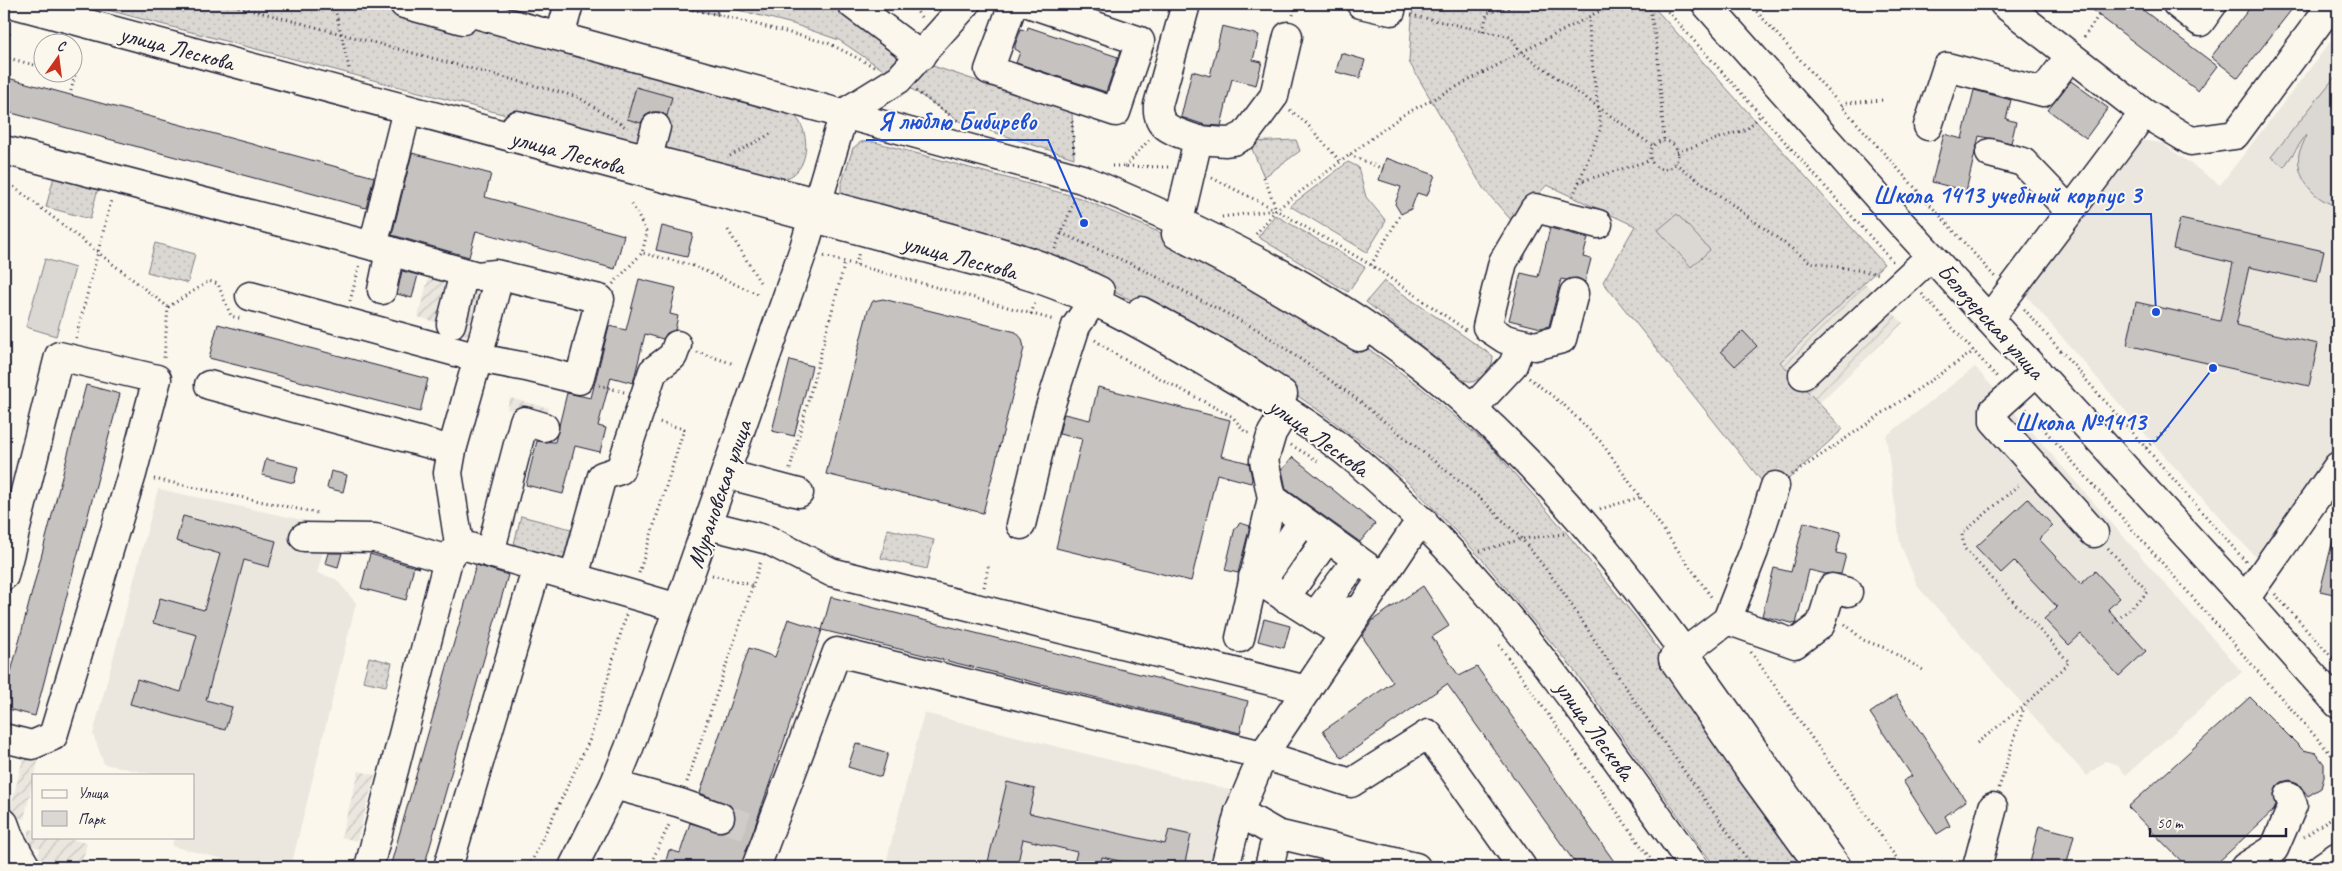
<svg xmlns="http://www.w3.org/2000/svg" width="2342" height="871" font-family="Caveat,sans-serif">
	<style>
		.built { fill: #ebe7df }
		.industrial { fill: url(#industrial-furrows) }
		.green { fill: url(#green-dots); stroke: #7e7d87 }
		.pitch { fill: #dbd8d3; stroke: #7e7d87 }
		.building { fill: #c6c2c0; stroke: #22223b }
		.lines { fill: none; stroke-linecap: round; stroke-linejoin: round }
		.minor-tunnel { stroke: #d0ccc9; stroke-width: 28; stroke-dasharray: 28 14; stroke-linecap: butt }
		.minor-casing { stroke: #22223b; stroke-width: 31 }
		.major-casing { stroke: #22223b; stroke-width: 31 }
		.path { stroke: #22223b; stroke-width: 3; stroke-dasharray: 1 4; stroke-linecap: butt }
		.minor { stroke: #fbf7ec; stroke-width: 28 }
		.major { stroke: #fbf7ec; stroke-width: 28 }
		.labels { text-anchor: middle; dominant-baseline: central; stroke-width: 4; stroke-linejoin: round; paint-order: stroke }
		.street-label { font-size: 24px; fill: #22223b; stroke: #fbf7ec }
		.leader { fill: none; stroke: #1d4ed8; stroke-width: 2 }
		.callout-dot { fill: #1d4ed8; stroke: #fbf7ec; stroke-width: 2 }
		.callout-label { font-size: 25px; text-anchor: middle; font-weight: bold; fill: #1d4ed8; stroke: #fbf7ec; stroke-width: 4; stroke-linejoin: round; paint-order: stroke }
	</style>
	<defs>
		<pattern id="industrial-furrows" width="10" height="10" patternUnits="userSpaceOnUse" patternTransform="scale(1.25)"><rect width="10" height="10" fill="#ebe7df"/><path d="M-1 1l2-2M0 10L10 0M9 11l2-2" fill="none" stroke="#c9c6c0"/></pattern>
		<pattern id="green-dots" width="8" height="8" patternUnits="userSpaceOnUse" patternTransform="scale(1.25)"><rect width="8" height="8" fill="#dbd8d3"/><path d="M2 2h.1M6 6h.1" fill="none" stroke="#bcb9b6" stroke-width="1.8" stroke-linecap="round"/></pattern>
	</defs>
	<rect width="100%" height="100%" fill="#fbf7ec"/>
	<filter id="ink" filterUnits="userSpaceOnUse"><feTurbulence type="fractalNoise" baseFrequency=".02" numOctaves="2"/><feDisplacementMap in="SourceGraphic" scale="10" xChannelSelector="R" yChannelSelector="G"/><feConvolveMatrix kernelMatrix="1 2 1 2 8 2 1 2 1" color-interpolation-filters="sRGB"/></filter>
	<g filter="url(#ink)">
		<!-- built -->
		<g class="built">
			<path d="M2338 32V446L2259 561 2153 443 2024 293 2140 140 2162 143 2220 185Z"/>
			<path d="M1975 367 2242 672 2126 775 2116 764 2105 761 2087 776 1918 587 1900 543 1886 436Z"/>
			<path d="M158 489 330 526 317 573 336 579 356 603 291 867H254L172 846 174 837H194V775H155L104 764 93 734Z"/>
			<path d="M924 713 1234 791 1214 867H885Z"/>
		</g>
		<!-- industrial -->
		<g class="industrial">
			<path d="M430 272 454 279 442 324 418 317Z"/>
			<path d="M1864 282 1903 323 1819 403 1780 362Z"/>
			<path d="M470 285 489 289 477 338 458 333Z"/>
			<path d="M510 398 549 408 546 420 507 409Z"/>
			<path d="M26 746 41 750 24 819 9 815Z"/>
			<path d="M359 771 375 775 357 841 341 837Z"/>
			<path d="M29 829 34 830V837H62L87 843 81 867H64L37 861 40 848 26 845Z"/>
		</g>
		<!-- green -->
		<g class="green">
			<path d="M85 4H383L785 109C788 111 793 113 795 116 809 130 810 161 794 174 786 180 775 182 764 183Z"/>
			<path d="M663 4H710L720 15Z"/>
			<path d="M725 4H852L927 64 1072 113 1074 158 959 121 839 40 793 24 726 7Z"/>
			<path d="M1413 4H1651L1884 264 1780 362 1843 429 1772 494 1603 282 1635 226 1547 185 1512 221 1483 188 1409 62Z"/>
			<path d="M1296 140 1300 151 1264 177 1249 142Z"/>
			<path d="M871 141 1080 198 1175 239 1355 339 1419 386 1491 447 1564 530 1637 619 1814 867H1715L1571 666 1481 558 1411 485 1365 445 1314 407 1246 361 1162 315 1050 261 846 202 841 194V185L853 148 861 142Z"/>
			<path d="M1348 162 1358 167 1366 197 1386 221 1367 252 1290 206Z"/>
			<path d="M56 169 100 181 90 219 46 207Z"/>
			<path d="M1275 215 1365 267 1348 292 1258 237Z"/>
			<path d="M155 243 195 254 188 283 147 272Z"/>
			<path d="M1384 281 1493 356C1493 370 1484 376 1473 382L1464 380 1366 302Z"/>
			<path d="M521 516 571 529 563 560 513 548Z"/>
			<path d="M888 529 934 540 927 569 881 558Z"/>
			<path d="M369 657 392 663 386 686 363 681Z"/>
		</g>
		<!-- pitch -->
		<g class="pitch">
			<path d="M2338 73V206C2315 201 2295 178 2299 153 2301 147 2305 141 2306 135L2284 167 2271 157Z"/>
			<path d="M1677 214 1710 250 1691 267 1658 230Z"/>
			<path d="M45 259 75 268 56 336 26 327Z"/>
		</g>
		<!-- building -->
		<g class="building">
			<path d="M2084 4H2135L2217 66 2198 91Z"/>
			<path d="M2253 4H2296L2238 78 2211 57Z"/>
			<path d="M1222 26 1259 35 1253 60 1262 62 1256 85 1232 79 1221 126 1205 125 1181 117 1192 71 1210 76Z"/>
			<path d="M1028 27 1118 57 1106 92 1016 63 1020 52 1015 49V45L1021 29 1027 31Z"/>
			<path d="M1341 53 1365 60 1360 78 1336 72Z"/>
			<path d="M4 77 374 177 366 208 4 111Z"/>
			<path d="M2071 81 2108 108 2086 138 2048 110Z"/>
			<path d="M636 87 672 97 667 116 660 112H652L645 116 641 123 627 119Z"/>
			<path d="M1974 90 2011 100 2006 119 2016 122 2011 143 1979 136 1966 191 1932 182 1944 134 1962 139Z"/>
			<path d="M412 153 491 174 485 197 624 235 615 269 476 231 469 257 392 235Z"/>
			<path d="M1386 158 1435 175 1427 196 1417 193 1411 209 1401 214 1395 204 1401 187 1379 180Z"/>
			<path d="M2180 219 2324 251 2317 282 2249 267 2236 325 2318 344 2309 386 2127 345 2136 302 2220 321 2233 263 2173 249Z"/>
			<path d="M662 226 693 234 687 257 656 250Z"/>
			<path d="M1550 228 1588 238 1583 257 1591 259 1585 282 1577 278 1566 280 1561 279 1549 326 1541 328 1509 320 1521 273 1538 277Z"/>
			<path d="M402 271 418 275 412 298 397 294Z"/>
			<path d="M639 279 676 288 670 314 678 316 675 330 667 333 663 339 645 334 633 383 611 377 598 426 606 428 600 452 575 446 563 494 526 485 537 441 555 442 567 393 591 398 609 326 626 330Z"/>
			<path d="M883 299 1016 332 1022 339 1024 348 983 513 826 474 868 310 873 301Z"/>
			<path d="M218 324 428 379 420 412 209 358Z"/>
			<path d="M1743 331 1757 346 1735 366 1721 351Z"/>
			<path d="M790 360 812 366 794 436 772 431Z"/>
			<path d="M86 385 120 394 35 716 4 708V699Z"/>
			<path d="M1098 387 1230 420 1221 456 1249 463 1252 479 1251 483 1217 474 1191 581 1056 548 1082 439 1059 434 1063 417 1064 414 1090 420Z"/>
			<path d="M1293 457 1375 524 1360 542 1286 489 1282 470Z"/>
			<path d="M266 459 298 467 294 483 262 475Z"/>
			<path d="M331 471 347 475 343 492 327 488Z"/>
			<path d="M2028 499 2053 526 2039 539 2081 584 2095 571 2120 598 2108 609 2146 651 2119 676 2081 634 2069 645 2044 619 2057 607 2014 561 2001 573 1976 547Z"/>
			<path d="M183 516 276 541 269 567 244 560 206 700 232 707 225 730 130 704 137 679 181 692 197 635 153 623 160 598 204 610 220 554 176 541Z"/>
			<path d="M1804 522 1841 532 1836 553 1846 555 1841 574H1826L1809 570 1796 624 1762 616 1774 568 1791 572Z"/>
			<path d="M1240 523 1250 526 1238 573 1225 570 1235 528Z"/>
			<path d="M2333 540H2338V595L2320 591Z"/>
			<path d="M328 553H342L338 567 325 563Z"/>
			<path d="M370 554 419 568 414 566 406 600 361 588Z"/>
			<path d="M476 565 508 575 424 867H390Z"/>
			<path d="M1423 586 1449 626 1432 637 1459 676 1477 667 1618 867H1578L1447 684 1342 758 1323 731 1393 682 1362 636 1373 620Z"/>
			<path d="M831 597 1248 701 1240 733 822 630Z"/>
			<path d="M788 619 822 630 741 867H675L665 864 669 850 680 853 690 823 722 832 730 829 735 823V814L731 806 700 793 749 648 775 657Z"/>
			<path d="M1264 619 1290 626 1284 648 1258 641Z"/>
			<path d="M1896 695 1966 801 1945 816 1950 826 1937 834 1903 781 1912 776 1870 713Z"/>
			<path d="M2250 697 2303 750 2316 753 2324 764V777L2321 788 2308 796 2298 783 2290 780 2282 782 2277 786 2274 794 2276 805 2274 810 2213 867H2187L2128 807Z"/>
			<path d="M856 743 888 753 881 777 848 767Z"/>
			<path d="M1007 782 1035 789 1029 813 1165 844 1169 830 1191 835 1184 867H1145L1102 857 1100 867H1073L1077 852 1023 839 1017 867 988 862Z"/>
			<path d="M2039 826 2074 835 2066 867H2029Z"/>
		</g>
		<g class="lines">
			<!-- minor-tunnel -->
			<path class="minor-tunnel" d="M720 817 755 829"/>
			<defs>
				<g id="minor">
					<path d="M404 4 463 20"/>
					<path d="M852 4 921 56"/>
					<path d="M1013 4 989 70 1116 112 1140 41 1031 4"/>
					<path d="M1361 4 1391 11"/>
					<path d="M1706 4 1899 221 2245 599 2338 704"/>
					<path d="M2004 4 2144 113 2191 141 2235 135 2332 4"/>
					<path d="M2177 4 2200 22 2213 4"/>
					<path d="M560 36 569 4"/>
					<path d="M517 125C639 157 762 187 884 220 957 240 1032 257 1100 291"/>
					<path d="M1928 126 1947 67 2043 92 2070 56"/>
					<path d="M1198 140 1226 142 1233 141 1245 135 1274 96 1288 36"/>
					<path d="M4 150 373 246 477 276 496 274 600 299 579 380 526 367 478 358 497 284"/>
					<path d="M1990 153 2023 162 2070 211"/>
					<path d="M644 172 656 127"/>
					<path d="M1179 221 1198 140C1178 132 1156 130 1158 105L1186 4"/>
					<path d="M1176 234 1254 275 1359 337"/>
					<path d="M373 246 407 110"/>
					<path d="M382 290 390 251"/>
					<path d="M1574 293 1562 339 1535 346 1505 339 1487 327 1503 262 1535 208 1598 224"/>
					<path d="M250 296 478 358 452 450 448 473 459 544 448 560 369 867"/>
					<path d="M1141 311 1230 359 1283 394"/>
					<path d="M1989 319 2144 113"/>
					<path d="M451 324 464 273"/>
					<path d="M2037 371 1994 410V421L2094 533"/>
					<path d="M1803 375 1931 256"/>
					<path d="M209 385 452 450"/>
					<path d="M1472 409 1513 365 1521 344"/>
					<path d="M726 474 799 493"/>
					<path d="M1272 498 1376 573"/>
					<path d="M708 525 768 540 831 572 1307 690"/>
					<path d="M1021 525 1048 413 1076 326 1093 301"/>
					<path d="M304 537 375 538 448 560"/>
					<path d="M459 544 678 608"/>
					<path d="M490 553 524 421 544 427"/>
					<path d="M4 576 59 356 157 379 132 474 53 736 32 745 4 738"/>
					<path d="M574 577 602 476 620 470 653 371 673 356 677 345"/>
					<path d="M1253 577 1338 631 1351 611"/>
					<path d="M1261 582 1303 521"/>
					<path d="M1285 598 1327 539"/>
					<path d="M2245 599 2338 466"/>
					<path d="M1315 616 1357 560"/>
					<path d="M1727 620 1795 644 1821 624 1832 588 1848 592"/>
					<path d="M1240 638 1272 498 1264 460 1272 433 1286 410"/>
					<path d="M1685 652 1727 620 1754 551 1775 486"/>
					<path d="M1673 659 1746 765 1808 850"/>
					<path d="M614 785 680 803 720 817"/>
					<path d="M4 823 10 839 26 867"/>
					<path d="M448 867 537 567"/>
					<path d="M573 867 614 785 629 748 803 251 844 113 899 79 966 4"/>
					<path d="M756 867 837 652 1263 755 1351 783 1428 734 1522 867"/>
					<path d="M1225 867 1239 812"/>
					<path d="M1269 867 1277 834"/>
					<path d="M1416 867 1277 834 1239 812 1263 755 1412 533 1423 521"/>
					<path d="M1977 867 1993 807"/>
					<path d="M2245 867 2274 849 2293 805 2289 796"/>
					<path d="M2322 867 2338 856"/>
				</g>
				<g id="major">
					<path d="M14 4 1023 274C1087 293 1148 328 1205 362 1257 393 1312 423 1358 462 1494 579 1590 723 1694 867"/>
					<path d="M439 4 1082 179C1196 227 1314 283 1413 359 1592 496 1706 688 1837 867"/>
				</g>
			</defs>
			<!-- minor casing -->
			<use href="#minor" class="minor-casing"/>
			<!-- major casing -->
			<use href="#major" class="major-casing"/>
			<!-- path -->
			<g class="path">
				<path d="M229 4 578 97 627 128"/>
				<path d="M334 4 350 72"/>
				<path d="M663 4 720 15 828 43 877 68"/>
				<path d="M710 4 720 15"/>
				<path d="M912 4 923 20"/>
				<path d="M1484 4 1487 13"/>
				<path d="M1649 4 1657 46 1664 141"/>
				<path d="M1661 4 1893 262"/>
				<path d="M1750 4 1995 277"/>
				<path d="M1293 15 1296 4"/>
				<path d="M1411 15 1511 37 1521 52 1653 146"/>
				<path d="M1483 31 1487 13 1521 4"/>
				<path d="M4 33 9 34 4 53"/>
				<path d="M2084 37 2099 15"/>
				<path d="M4 57 42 67"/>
				<path d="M66 72 75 75 71 91"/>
				<path d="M916 91 958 121"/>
				<path d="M1842 106 1847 103 1883 100"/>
				<path d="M1290 110 1307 124 1340 161"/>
				<path d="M1072 121 1074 155"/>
				<circle cx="1664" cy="155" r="14"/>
				<path d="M1677 152 1747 129 1761 115"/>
				<path d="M1350 155 1383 169"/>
				<path d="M730 156 772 133"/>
				<path d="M1675 163 1810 262 1880 274"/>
				<path d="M1112 166 1169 167"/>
				<path d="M1125 167 1149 140"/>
				<path d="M1264 177 1276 209"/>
				<path d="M1212 178 1276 210 1371 265 1466 330"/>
				<path d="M1579 182 1651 160"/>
				<path d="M14 187 168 307 164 358"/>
				<path d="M1573 196 1601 128 1590 48 1589 17"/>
				<path d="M632 204 647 233 642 253 691 265 758 294"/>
				<path d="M1222 217 1275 210"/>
				<path d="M728 230 761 284"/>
				<path d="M1061 233 1140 268 1260 331 1350 394 1479 497 1522 539 1559 586 1640 709 1753 867"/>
				<path d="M1256 234 1276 210 1403 115 1613 4"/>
				<path d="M1055 249 1075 199"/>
				<path d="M824 256 1054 320"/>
				<path d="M856 265 859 251"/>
				<path d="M1371 265 1401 214"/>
				<path d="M613 284 642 253"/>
				<path d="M1922 294 1997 377"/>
				<path d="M350 301 360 264"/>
				<path d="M168 307 209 281 218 284 231 316 243 319"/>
				<path d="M2024 309 2246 562"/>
				<path d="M1031 314 1036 300"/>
				<path d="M76 338 111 201"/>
				<path d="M1095 340 1118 356 1233 417 1245 432 1249 433"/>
				<path d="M697 352 734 364"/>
				<path d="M1529 378 1564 405 1601 442 1712 598"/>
				<path d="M599 385 624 392"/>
				<path d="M2026 409 2338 762"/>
				<path d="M1291 445 1318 461"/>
				<path d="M2146 448 2171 426"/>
				<path d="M790 469 845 262"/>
				<path d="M1792 475 1974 351"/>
				<path d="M154 479 317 513"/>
				<path d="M1600 509 1641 497"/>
				<path d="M2108 548 2148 592 2114 623"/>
				<path d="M1480 551 1522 539 1564 534"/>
				<path d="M639 573 684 429 659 422"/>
				<path d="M712 575 752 585"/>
				<path d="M984 587 989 563"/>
				<path d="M2275 594 2338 664"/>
				<path d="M1845 624 1863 640 1885 648 1923 670"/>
				<path d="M1499 645 1656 867"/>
				<path d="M1751 652 1903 867"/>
				<path d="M1977 743 2024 706 2069 662 1964 548 1962 534 2021 483"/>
				<path d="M687 782 761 561"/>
				<path d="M1999 788 2024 707"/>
				<path d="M2304 837 2338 813"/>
				<path d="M529 867 590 739 626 615"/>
				<path d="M649 867 670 823"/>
			</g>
			<!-- minor -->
			<use href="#minor" class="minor"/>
			<!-- major -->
			<use href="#major" class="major"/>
		</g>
	</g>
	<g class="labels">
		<!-- street labels -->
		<g class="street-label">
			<text transform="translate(177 48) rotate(15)">улица Лескова</text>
			<text transform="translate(568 152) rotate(15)">улица Лескова</text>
			<text transform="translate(960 257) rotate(15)">улица Лескова</text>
			<text transform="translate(1991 321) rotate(48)">Белозерская улица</text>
			<text transform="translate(1319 437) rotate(36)">улица Лескова</text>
			<text transform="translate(719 494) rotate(-71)">Мурановская улица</text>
			<text transform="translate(1595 730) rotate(54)">улица Лескова</text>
		</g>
	</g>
	<!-- callouts -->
	<path class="leader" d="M1084 223L1048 140H866M2156 312L2151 214H1862M2213 368L2156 441H2004"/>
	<g class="callout-dot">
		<circle cx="1084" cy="223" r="5"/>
		<circle cx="2156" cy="312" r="5"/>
		<circle cx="2213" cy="368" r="5"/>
	</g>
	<g class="callout-label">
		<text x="957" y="129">Я люблю Бибирево</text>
		<text x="2007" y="203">Школа 1413 учебный корпус 3</text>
		<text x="2080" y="430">Школа №1413</text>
	</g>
	<!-- margin -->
	<rect width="2342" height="871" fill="none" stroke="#fbf7ec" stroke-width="20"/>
	<rect x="10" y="10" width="2322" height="851" fill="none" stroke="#22223b" stroke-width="2" filter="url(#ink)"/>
	<!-- legend -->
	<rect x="32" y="774" width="162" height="65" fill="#fbf7ec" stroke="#a4a2a5"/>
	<rect x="42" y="790" width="25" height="8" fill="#fbf7ec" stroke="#a4a2a5"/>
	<text x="78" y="798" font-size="15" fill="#22223b">Улица</text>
	<rect x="42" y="811" width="25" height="15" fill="#dbd8d3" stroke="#a4a2a5"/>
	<text x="78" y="824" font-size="15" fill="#22223b">Парк</text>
	<!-- north arrow -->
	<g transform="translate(58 58) rotate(14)"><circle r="24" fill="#fbf7ec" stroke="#a4a2a5"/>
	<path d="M0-4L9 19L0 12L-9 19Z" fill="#c8321e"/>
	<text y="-8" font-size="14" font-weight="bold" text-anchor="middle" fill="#22223b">С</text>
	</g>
	<!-- scale -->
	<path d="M2150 828v8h136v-8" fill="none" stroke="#22223b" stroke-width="2.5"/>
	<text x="2157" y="828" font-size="15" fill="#22223b" stroke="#fbf7ec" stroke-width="4" paint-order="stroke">50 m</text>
</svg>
